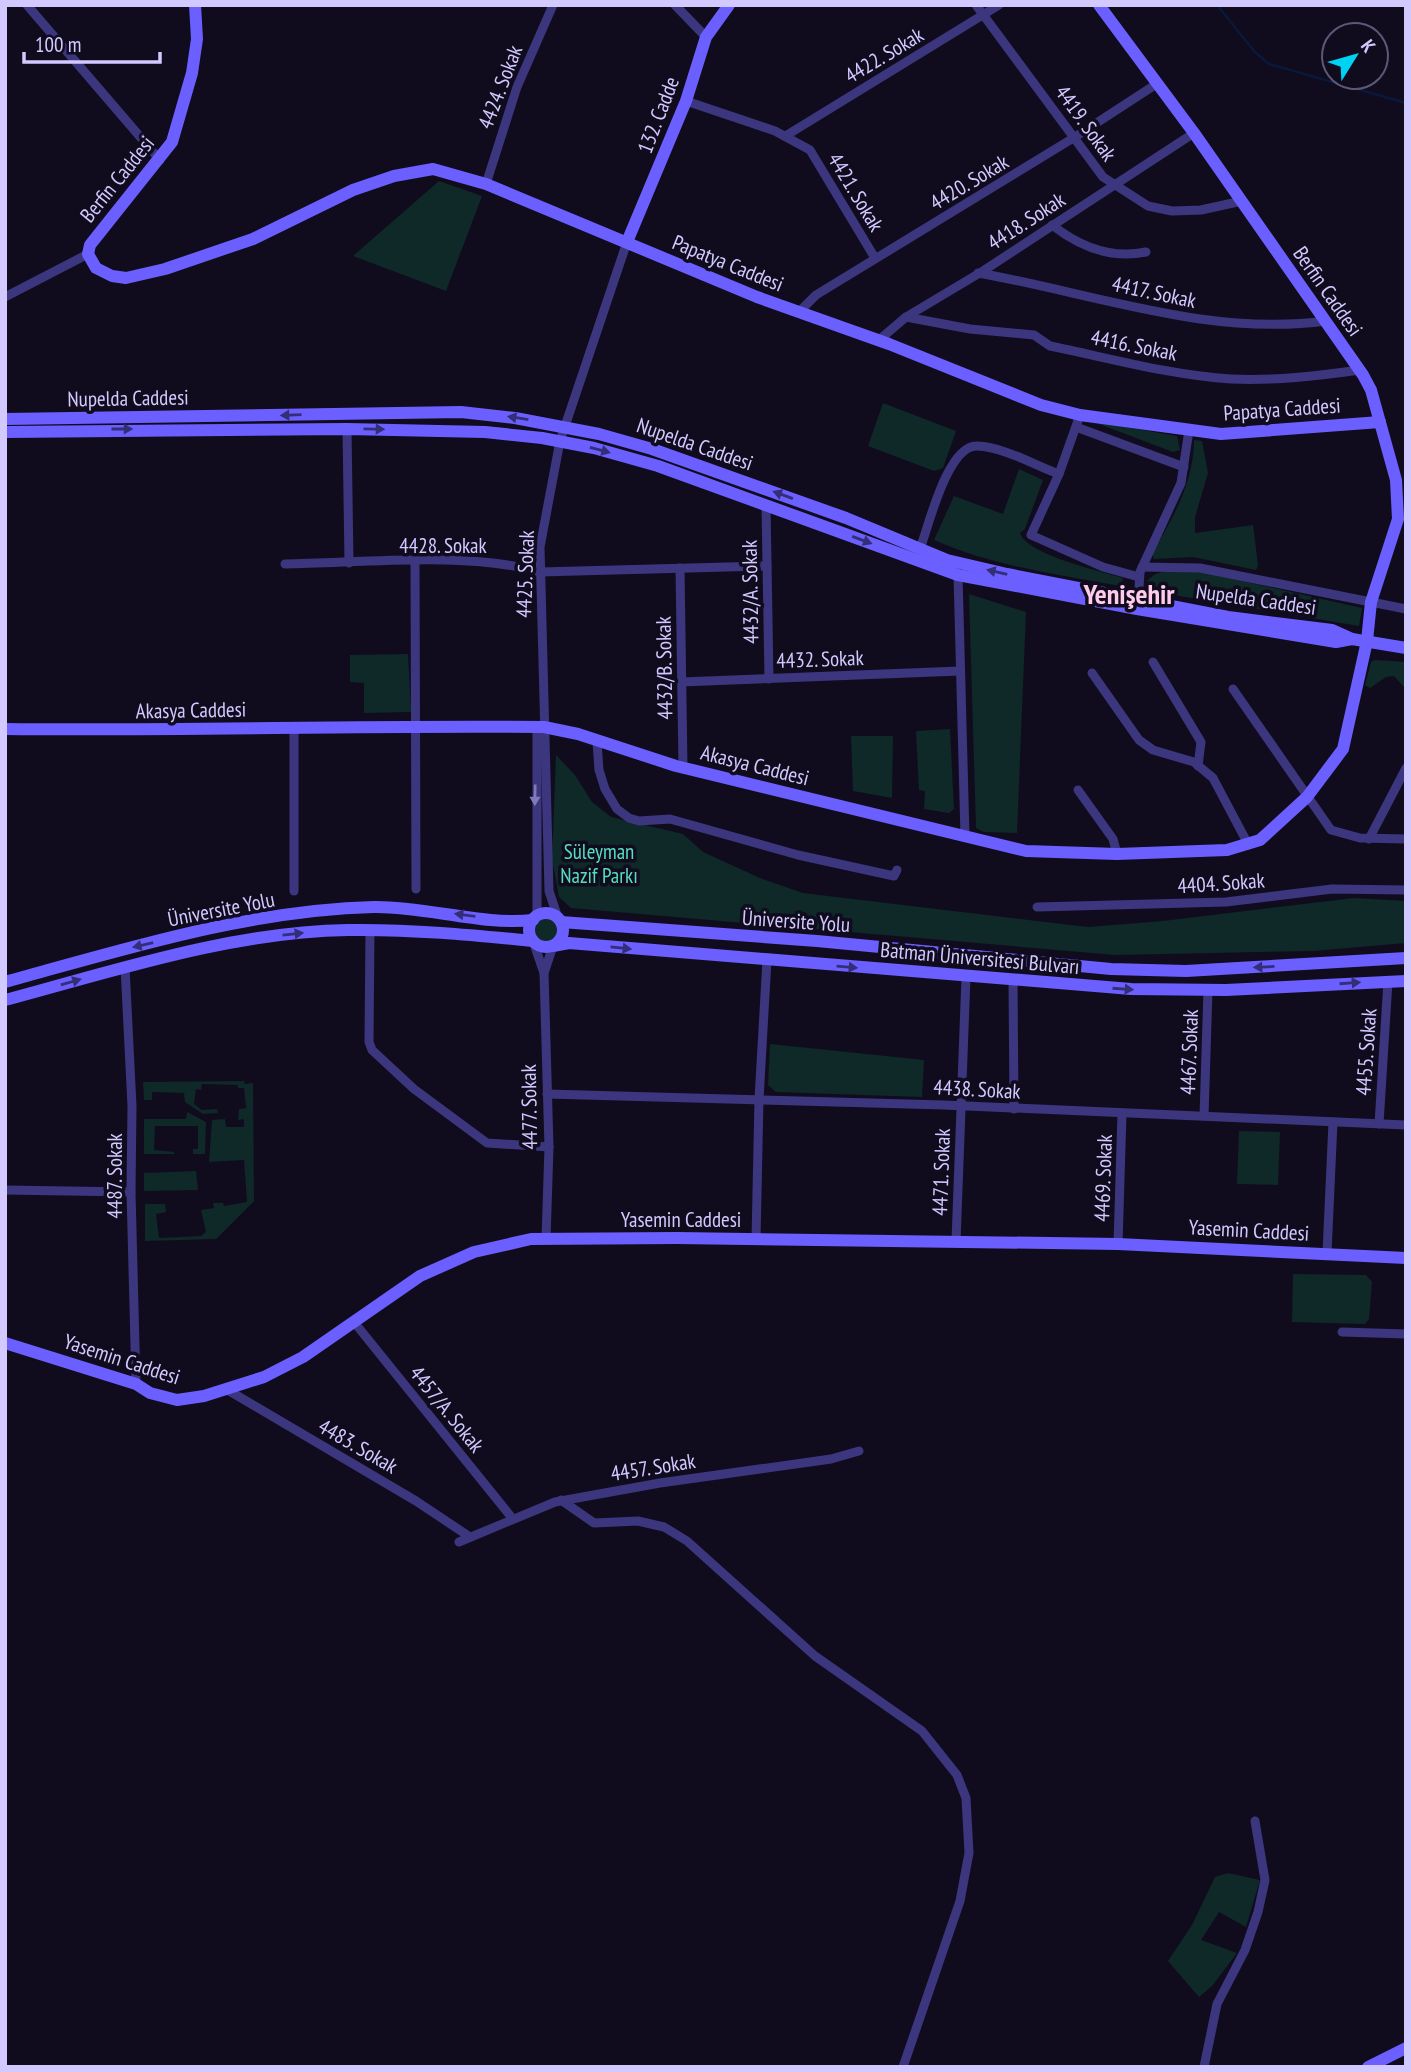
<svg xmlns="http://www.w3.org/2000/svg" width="1411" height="2072" font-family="'PT Sans Narrow',sans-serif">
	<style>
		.green { fill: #0f2828 }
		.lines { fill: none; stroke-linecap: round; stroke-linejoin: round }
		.stream { stroke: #08193b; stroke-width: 2.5 }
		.street { stroke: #3c367e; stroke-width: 9 }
		.secondary { stroke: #6b60ff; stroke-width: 12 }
		.oneway { fill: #342e78 }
		.oneway2 { fill: #8078b8 }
		.labels { text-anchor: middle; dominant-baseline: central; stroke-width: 7; stroke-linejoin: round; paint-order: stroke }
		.street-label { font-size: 21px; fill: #d2c9ff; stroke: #100c1e }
		.park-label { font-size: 21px; fill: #55dfc2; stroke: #100c1e }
		.district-label { font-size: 28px; font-weight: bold; fill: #ffcbea; stroke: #100c1e }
	</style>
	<rect width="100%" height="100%" fill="#100c1e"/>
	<!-- green -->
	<g class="green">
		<path d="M439 181 482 196 446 291 353 256Z"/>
		<path d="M883 403 956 431 943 468 934 471 868 446Z"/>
		<path d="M1091 421 1177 436 1180 450 1173 452Z"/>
		<path d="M1194 440 1202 441 1208 473 1195 517V533L1253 525 1258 565 1256 570 1193 557 1154 559 1152 553C1173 519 1194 481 1194 440Z"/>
		<path d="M1019 469 1043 480 1025 529 1020 533C1027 555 1101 571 1123 578L1121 586C1058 575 993 566 934 540L954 496 1003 514Z"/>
		<path d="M1193 570 1362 608 1359 626 1144 590C1149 567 1173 571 1193 570Z"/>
		<path d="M969 594 1026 612 1017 833 984 832 976 828Z"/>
		<path d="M408 654 411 712 364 713V683L350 682V655Z"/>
		<path d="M1375 660 1406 662V689L1394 676 1386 677 1370 688 1365 685 1371 662Z"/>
		<path d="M950 729 954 809 949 813 924 809 925 791 919 790 916 731Z"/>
		<path d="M851 736H893L892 798 853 791Z"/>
		<path d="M556 755 575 775 592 802 611 817 683 834 703 852 760 878 803 893 1088 927 1163 921 1354 898 1406 901V943L1313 951 1115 955 571 908 559 897 552 859Z"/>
		<circle cx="546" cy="931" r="13"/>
		<path d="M770 1044 924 1060 922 1097 776 1092 768 1085Z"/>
		<path d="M245 1081 244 1084 253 1083 254 1201 216 1239 145 1241V1204H165L166 1212 156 1214 159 1238 201 1236 206 1232 201 1210 214 1208 213 1203H223L224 1206 247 1202 244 1160 209 1162 212 1120 225 1119 226 1127H244V1119L238 1120 239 1109 246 1108 244 1088H238V1085L202 1084 201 1090 196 1089 194 1104 202 1110 217 1109 218 1113 203 1114 185 1102 184 1093 152 1092V1100H144L143 1082Z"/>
		<path d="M187 1112 206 1122 205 1154H193V1149H198V1126H155L154 1150 174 1152V1154H144V1119H186Z"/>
		<path d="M1239 1131 1280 1132 1278 1185 1237 1184Z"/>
		<path d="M196 1171 198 1190 144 1191V1173Z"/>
		<path d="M1293 1274 1366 1275 1372 1282 1369 1319 1365 1324 1292 1322Z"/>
		<path d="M1228 1873 1260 1880 1246 1927 1219 1912 1201 1940 1237 1953 1212 1986 1199 1997 1168 1961 1192 1925 1215 1877Z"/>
	</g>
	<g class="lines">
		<!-- stream -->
		<path class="stream" d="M1217 5 1254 51 1269 64 1406 103"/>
		<!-- street -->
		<g class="street">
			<path d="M27 5 160 160"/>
			<path d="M675 5 706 37"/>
			<path d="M976 5 1103 177 1148 206 1172 211 1201 210 1242 201"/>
			<path d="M686 101 775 131 810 150 875 258"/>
			<path d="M787 135 999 5"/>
			<path d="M486 184 517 87 553 5"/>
			<path d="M1052 225C1080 247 1112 259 1146 252"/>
			<path d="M978 273C1093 293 1208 337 1326 321"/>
			<path d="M5 297 88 254"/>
			<path d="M799 312 816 295 1075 137 1158 83"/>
			<path d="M906 317 970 329 1034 335 1050 346C1109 358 1170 375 1231 379 1274 381 1317 376 1360 370"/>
			<path d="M879 340 906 317 983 271 1194 133"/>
			<path d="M1080 415 1059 474 1031 535 1103 567 1139 577"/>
			<path d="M1076 427 1184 467"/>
			<path d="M347 429 349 563"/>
			<path d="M766 506 769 679"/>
			<path d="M920 549C929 524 948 445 977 446 1004 447 1034 465 1059 474"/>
			<path d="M415 562 416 889"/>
			<path d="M285 564C361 563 469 551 540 572L767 566"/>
			<path d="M1142 567 1200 568 1406 609"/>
			<path d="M680 568 683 767"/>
			<path d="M958 575 965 836"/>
			<path d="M1138 604 1140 572 1181 483 1189 430"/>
			<path d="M1153 662 1201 742 1198 766"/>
			<path d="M1092 673 1139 740 1153 750 1194 762 1213 778 1248 844"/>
			<path d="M681 682 960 671"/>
			<path d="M1233 689 1331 830 1360 838 1406 839"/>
			<path d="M537 727V916"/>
			<path d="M597 742 599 770 605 789 617 809 629 818 639 821 670 819 798 855 894 876 897 870"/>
			<path d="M1078 790 1113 839 1117 854"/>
			<path d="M1369 839 1406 768"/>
			<path d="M294 891V728"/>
			<path d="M1037 907 1226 902 1332 889 1406 890"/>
			<path d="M558 918 549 891 540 547 560 441 627 242"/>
			<path d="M370 930 369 1042 372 1050 414 1089 487 1143 549 1147"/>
			<path d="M533 941 544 973 553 946"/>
			<path d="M125 967 132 1106 131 1192 136 1384"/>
			<path d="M544 973 549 1147 546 1239"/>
			<path d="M1013 980 1014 1109"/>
			<path d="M547 1094 944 1105 1406 1125"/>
			<path d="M1204 1116 1208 990"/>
			<path d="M1379 1124 1388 981"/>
			<path d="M5 1190 131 1192"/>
			<path d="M756 1239 759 1099 767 960"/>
			<path d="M956 1241 966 977"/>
			<path d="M1118 1244 1122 1113"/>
			<path d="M1327 1253 1333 1122"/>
			<path d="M354 1322 512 1518"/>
			<path d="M1342 1332 1406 1334"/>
			<path d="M226 1389 416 1501 470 1537"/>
			<path d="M561 1500 594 1523 638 1521 664 1527 687 1541 815 1656 922 1731 957 1775 966 1798 969 1853 960 1901 903 2067"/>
			<path d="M459 1542 555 1502 660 1483 831 1459 859 1451"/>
			<path d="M1204 2067 1217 2004 1245 1950 1258 1912 1265 1880 1255 1821"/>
		</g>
		<!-- secondary -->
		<g class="secondary">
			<path d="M195 5 197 39 192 73 172 142 90 245 88 254 96 268 112 276 126 278 165 269 253 239 353 190 394 176 433 169 486 184 757 297 889 344 1041 405 1080 415 1221 434 1380 422"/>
			<path d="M627 242 686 101 706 37 729 5"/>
			<path d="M5 419 461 412 515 418 599 434 652 449 846 518 947 560 1007 574 1228 617 1332 630 1352 639 1406 648"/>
			<path d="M5 432 347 429 485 432 542 438 594 448 658 466 958 575 1137 609 1336 642 1352 639"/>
			<path d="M5 729C185 731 364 725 544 727L578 734 676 766 1026 851 1117 854 1227 850 1260 840 1307 797 1343 749 1367 641 1371 602 1398 519 1396 480 1371 390 1363 375 1194 133 1099 5"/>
			<circle cx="546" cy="930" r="17"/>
			<path d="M561 922 817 941 1111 969 1186 971 1406 958"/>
			<path d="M553 946 569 943 1131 989 1226 990 1406 981"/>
			<path d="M5 982C125 949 249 910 374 907 424 906 485 926 533 920"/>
			<path d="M5 1000C117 970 231 932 348 930 410 929 472 935 533 941"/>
			<path d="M5 1343 136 1384 150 1393 177 1400 204 1396 264 1377 303 1357 420 1276 474 1252 531 1239 677 1238 1118 1244 1406 1258"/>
			<path d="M1368 2067 1406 2048"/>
		</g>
	</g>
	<!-- one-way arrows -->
	<defs><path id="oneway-solid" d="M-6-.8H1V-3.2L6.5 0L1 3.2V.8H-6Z" transform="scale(1.75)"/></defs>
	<g class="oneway">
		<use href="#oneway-solid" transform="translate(291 415) rotate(178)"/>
		<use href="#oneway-solid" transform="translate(518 418) rotate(-171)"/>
		<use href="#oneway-solid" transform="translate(122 429)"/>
		<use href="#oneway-solid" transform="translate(374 429) rotate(1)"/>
		<use href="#oneway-solid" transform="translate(600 450) rotate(15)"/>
		<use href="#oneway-solid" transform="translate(783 495) rotate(-160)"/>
		<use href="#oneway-solid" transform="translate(862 540) rotate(20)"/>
		<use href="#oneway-solid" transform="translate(997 572) rotate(-167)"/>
		<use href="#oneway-solid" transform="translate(465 915) rotate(-173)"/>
		<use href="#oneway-solid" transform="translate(293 934) rotate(-6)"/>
		<use href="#oneway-solid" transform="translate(143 945) rotate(167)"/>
		<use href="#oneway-solid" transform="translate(621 948) rotate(6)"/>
		<use href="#oneway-solid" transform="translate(847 967) rotate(5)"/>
		<use href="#oneway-solid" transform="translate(1264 967) rotate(177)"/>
		<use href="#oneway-solid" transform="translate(71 982) rotate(-16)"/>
		<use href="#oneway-solid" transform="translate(1350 983) rotate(-4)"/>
		<use href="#oneway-solid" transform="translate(1123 989) rotate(4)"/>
	</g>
	<use class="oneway2" href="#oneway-solid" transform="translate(535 795) rotate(91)"/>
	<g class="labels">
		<!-- street labels -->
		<g class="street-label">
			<text transform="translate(884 55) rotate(-31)">4422. Sokak</text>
			<text transform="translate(500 87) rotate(-69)">4424. Sokak</text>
			<text transform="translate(658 115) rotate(-69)">132. Cadde</text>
			<text transform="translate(1086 123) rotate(54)">4419. Sokak</text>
			<text transform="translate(117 179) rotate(-51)">Berfin Caddesi</text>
			<text transform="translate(969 182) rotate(-31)">4420. Sokak</text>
			<text transform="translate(856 192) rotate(59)">4421. Sokak</text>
			<text transform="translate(1026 221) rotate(-33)">4418. Sokak</text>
			<text transform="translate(728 263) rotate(22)">Papatya Caddesi</text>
			<text transform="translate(1328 291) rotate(55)">Berfin Caddesi</text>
			<text transform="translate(1154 292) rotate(12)">4417. Sokak</text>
			<text transform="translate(1134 345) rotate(11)">4416. Sokak</text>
			<text transform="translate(128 398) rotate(-1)">Nupelda Caddesi</text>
			<text transform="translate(1282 409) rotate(-4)">Papatya Caddesi</text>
			<text transform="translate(695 444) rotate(19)">Nupelda Caddesi</text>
			<text x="443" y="545">4428. Sokak</text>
			<text transform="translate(525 574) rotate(-88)">4425. Sokak</text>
			<text transform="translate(750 592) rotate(-91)">4432/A. Sokak</text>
			<text transform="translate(1256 599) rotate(8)">Nupelda Caddesi</text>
			<text transform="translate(820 659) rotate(-2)">4432. Sokak</text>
			<text transform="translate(664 668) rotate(-91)">4432/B. Sokak</text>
			<text transform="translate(191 710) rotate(-1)">Akasya Caddesi</text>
			<text transform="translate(755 765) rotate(14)">Akasya Caddesi</text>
			<text transform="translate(1221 883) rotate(-4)">4404. Sokak</text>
			<text transform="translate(221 909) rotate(-11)">Üniversite Yolu</text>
			<text transform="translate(796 921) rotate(4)">Üniversite Yolu</text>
			<text transform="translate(980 958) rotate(5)">Batman Üniversitesi Bulvarı</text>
			<text transform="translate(1189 1052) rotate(-88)">4467. Sokak</text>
			<text transform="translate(1366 1052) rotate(-86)">4455. Sokak</text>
			<text transform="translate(977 1089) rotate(3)">4438. Sokak</text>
			<text transform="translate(529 1107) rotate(-91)">4477. Sokak</text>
			<text transform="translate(941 1172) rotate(-88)">4471. Sokak</text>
			<text transform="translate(114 1176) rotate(-90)">4487. Sokak</text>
			<text transform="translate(1103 1178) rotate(-88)">4469. Sokak</text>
			<text x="681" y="1219">Yasemin Caddesi</text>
			<text transform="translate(1249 1230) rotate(3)">Yasemin Caddesi</text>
			<text transform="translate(122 1359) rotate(18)">Yasemin Caddesi</text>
			<text transform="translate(447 1409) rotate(51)">4457/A. Sokak</text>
			<text transform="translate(358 1446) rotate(30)">4483. Sokak</text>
			<text transform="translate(653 1467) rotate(-9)">4457. Sokak</text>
		</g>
		<!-- park labels -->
		<g class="park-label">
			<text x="599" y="851">Süleyman<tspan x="599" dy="24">Nazif Parkı</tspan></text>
		</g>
		<!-- district labels -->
		<g class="district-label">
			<text x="1129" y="593">Yenişehir</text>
		</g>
	</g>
	<!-- border -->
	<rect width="1411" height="2072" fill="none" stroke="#d2c9ff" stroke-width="14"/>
	<!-- north arrow -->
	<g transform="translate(1355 56) rotate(53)"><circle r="33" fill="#100c1e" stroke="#5e5878" stroke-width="2"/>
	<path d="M0-5L12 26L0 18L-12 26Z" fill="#00d2f4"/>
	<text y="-10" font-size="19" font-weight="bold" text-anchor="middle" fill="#d2c9ff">K</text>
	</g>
	<!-- scale -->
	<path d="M24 52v10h136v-10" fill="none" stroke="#d2c9ff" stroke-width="3.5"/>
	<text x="35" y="52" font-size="21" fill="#d2c9ff" stroke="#100c1e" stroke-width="5" paint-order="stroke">100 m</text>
</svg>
